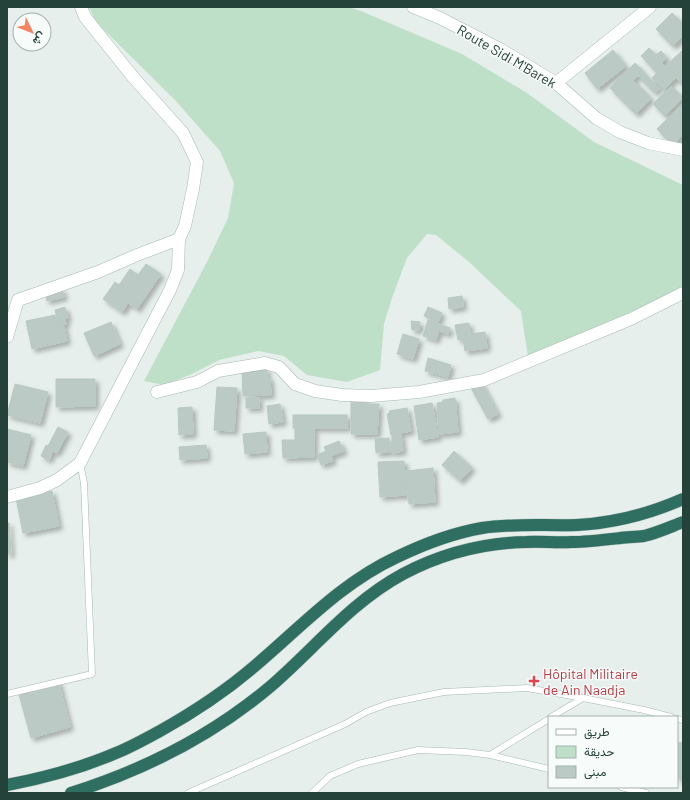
<svg xmlns="http://www.w3.org/2000/svg" width="690" height="800" font-family="Barlow,Vazirmatn,sans-serif">
	<style>
		.green { fill: #bfe0c8 }
		.building { fill: #bbcac4; stroke: #b8c9c2; filter: url(#shadow) }
		.lines { fill: none; stroke-linecap: round; stroke-linejoin: round }
		.lane-casing { stroke: #a8b8b2; stroke-width: 7 }
		.street-casing { stroke: #a8b8b2; stroke-width: 13 }
		.secondary-casing { stroke: #a4bbb3; stroke-width: 13 }
		.highway-casing { stroke: #c2cac8; stroke-width: 13 }
		.lane { stroke: #fff; stroke-width: 6 }
		.street { stroke: #fff; stroke-width: 12 }
		.secondary { stroke: #fff; stroke-width: 12 }
		.highway { stroke: #2f6f62; stroke-width: 12 }
		.health-dot { fill: #e0444e; stroke: #f7fbf9; stroke-width: 1.5 }
		.labels { text-anchor: middle; dominant-baseline: central; stroke-width: 3; stroke-linejoin: round; paint-order: stroke }
		.street-label { font-size: 14px; fill: #24423a; stroke: #f7fbf9 }
		.health-label { font-size: 14px; fill: #be3a42; stroke: #f7fbf9; text-anchor: start }
	</style>
	<defs>
		<filter id="shadow"><feDropShadow dx="3.5" dy="3.5" stdDeviation="2" flood-color="#0004"/></filter>
	</defs>
	<rect width="100%" height="100%" fill="#e6efeb"/>
	<!-- green -->
	<path class="green" d="M89 7H241L252 8V7H349L361 11 462 54 527 93 594 142 683 185V289L528 357 521 311 469 262 436 235 427 234 407 258 392 298 384 324 380 370 347 382 307 375 284 356 258 351 219 360 192 374 164 385 144 381 208 260 228 218 234 183 220 151 175 100 96 22Z"/>
	<!-- building -->
	<g class="building">
		<path d="M672 13 683 24V36L673 46 656 29Z"/>
		<path d="M649 48 656 55 661 51 667 58 662 63 676 78 664 90 652 78 657 73 641 56Z"/>
		<path d="M613 50 626 66 597 89 585 73Z"/>
		<path d="M683 50V83L682 84 665 66Z"/>
		<path d="M635 63 643 71 633 80 651 98 636 114 610 88Z"/>
		<path d="M643 72 659 88 655 93 639 77Z"/>
		<path d="M671 86 683 98 665 116 653 104Z"/>
		<path d="M683 103V134L673 145 657 129Z"/>
		<path d="M146 264 161 274 137 309 128 303 122 312 103 299 115 282 119 285 130 269 138 275Z"/>
		<path d="M62 289 64 297 47 301 45 293Z"/>
		<path d="M462 296 463 307 449 309 448 298Z"/>
		<path d="M65 307 68 318 65 319 66 324 59 326 55 310Z"/>
		<path d="M428 307 442 313 438 322 424 316Z"/>
		<path d="M55 315 58 327 64 326 67 341 32 349 26 321Z"/>
		<path d="M428 320 450 328 448 334 439 331 436 340 423 336Z"/>
		<path d="M411 321 420 322 419 330H412Z"/>
		<path d="M111 322 120 344 94 356 84 333Z"/>
		<path d="M469 323 470 334 485 332 487 348 465 351 463 339 458 340 455 325Z"/>
		<path d="M403 334 419 339 413 359 397 354Z"/>
		<path d="M428 358 451 365 448 377 425 371Z"/>
		<path d="M267 369V378H270L271 395 243 396 242 370Z"/>
		<path d="M56 379H95V406L56 407Z"/>
		<path d="M481 382 498 414 488 419 471 388Z"/>
		<path d="M15 384 48 392 40 423 7 415Z"/>
		<path d="M217 387 237 388 234 431 214 430Z"/>
		<rect x="246" y="398" width="13" height="10"/>
		<path d="M455 398 458 432 439 434 437 403 443 402V400Z"/>
		<path d="M351 399H366V404H379L377 434H351Z"/>
		<path d="M432 403 438 437 419 440 414 406Z"/>
		<path d="M280 404 283 422 269 424 267 406Z"/>
		<path d="M192 407 193 434 179 435 178 408Z"/>
		<path d="M407 408 411 431 391 435 387 414 390 413 389 411Z"/>
		<rect x="293" y="415" width="54" height="13"/>
		<path d="M58 427 68 432 57 453 53 451 49 460 41 456 46 445 48 446Z"/>
		<path d="M7 429 31 435 23 466 7 462Z"/>
		<path d="M295 429H314V457L283 458 282 440H295Z"/>
		<path d="M266 432 267 452 245 454 243 434Z"/>
		<path d="M401 435 403 451 392 453 391 442 392 441V436Z"/>
		<path d="M389 438 390 452 376 453 375 439Z"/>
		<path d="M339 441 344 451 331 456 333 461 321 465 317 455 326 451 324 447Z"/>
		<path d="M206 445 207 458 180 460 179 447Z"/>
		<path d="M454 451 472 468 460 481 442 465Z"/>
		<path d="M404 461 406 495 380 497 378 462Z"/>
		<path d="M433 468 435 502 409 504 406 471Z"/>
		<path d="M52 491 59 526 23 533 16 498Z"/>
		<path d="M7 523H9L11 554H7Z"/>
		<path d="M58 680 70 727 31 738 18 691Z"/>
		<path d="M677 742 683 743V780L677 778Z"/>
	</g>
	<g class="lines">
		<defs>
			<g id="lane">
				<path d="M7 694 92 674 84 483 80 463"/>
				<path d="M551 717 583 698 644 710 671 717"/>
				<path d="M677 719 683 720"/>
				<path d="M490 755 549 719"/>
				<path d="M621 787 646 793"/>
				<path d="M188 793 345 724 366 712 390 703 444 692 527 688 583 698"/>
				<path d="M312 793 330 776 358 764 418 750 466 752 490 755 549 769"/>
			</g>
			<g id="street">
				<path d="M556 83 650 7"/>
				<path d="M7 337 18 300 98 272 137 255 179 239"/>
				<path d="M157 392 197 382 218 371 265 363 279 367 295 384 315 391 342 395 371 396 419 392 484 380 631 319 683 293"/>
				<path d="M7 497 40 488 57 480 80 463 170 290 178 270 179 239 185 226 193 189 197 162 183 133 133 77 85 17 81 7"/>
			</g>
			<path id="secondary" d="M413 7 440 18 500 49 556 83 596 118 620 132 648 143 683 150"/>
			<g id="highway">
				<path d="M7 785C44 778 81 768 116 753 131 747 145 739 160 731 194 712 227 690 256 665 302 626 341 583 397 557 424 544 453 533 482 528 514 523 546 526 577 525 614 523 649 514 683 499"/>
				<path d="M71 793C144 770 213 735 271 686 315 648 351 602 403 574 441 554 483 543 526 542 541 541 556 543 571 542 587 542 603 540 620 538 627 537 636 537 644 536 657 533 670 527 683 522"/>
			</g>
		</defs>
		<!-- lane casing -->
		<use href="#lane" class="lane-casing"/>
		<!-- street casing -->
		<use href="#street" class="street-casing"/>
		<!-- secondary casing -->
		<use href="#secondary" class="secondary-casing"/>
		<!-- highway casing -->
		<use href="#highway" class="highway-casing"/>
		<!-- lane -->
		<use href="#lane" class="lane"/>
		<!-- street -->
		<use href="#street" class="street"/>
		<!-- secondary -->
		<use href="#secondary" class="secondary"/>
		<!-- highway -->
		<use href="#highway" class="highway"/>
	</g>
	<!-- markers -->
	<path class="health-dot" d="M532 675h4v4h4v4h-4v4h-4v-4h-4v-4h4z"/>
	<g class="labels">
		<!-- street labels -->
		<g class="street-label">
			<text transform="translate(507 56) rotate(30)">Route Sidi M'Barek</text>
		</g>
		<!-- health labels -->
		<g class="health-label">
			<text x="543" y="673">Hôpital Militaire<tspan x="543" dy="16">de Ain Naadja</tspan></text>
		</g>
	</g>
	<!-- border -->
	<rect width="690" height="800" fill="none" stroke="#24423a" stroke-width="16"/>
	<!-- legend -->
	<rect x="548" y="716" width="130" height="72" fill="#f7fbf9" stroke="#a3b1ad"/>
	<rect x="556" y="729" width="20" height="6" fill="#ffffff" stroke="#a3b1ad"/>
	<text x="584" y="736" font-size="12" fill="#24423a">طريق</text>
	<rect x="556" y="746" width="20" height="12" fill="#bfe0c8" stroke="#a3b1ad"/>
	<text x="584" y="756" font-size="12" fill="#24423a">حديقة</text>
	<rect x="556" y="766" width="20" height="12" fill="#bbcac4" stroke="#a3b1ad"/>
	<text x="584" y="776" font-size="12" fill="#24423a">مبنى</text>
	<!-- north arrow -->
	<g transform="translate(32 32) rotate(133)"><circle r="19" fill="#f7fbf9" stroke="#a3b1ad"/>
	<path d="M0-3L7 15L0 10L-7 15Z" fill="#f4845f"/>
	<text y="-6" font-size="11" font-weight="bold" text-anchor="middle" fill="#24423a">ش</text>
	</g>
</svg>
